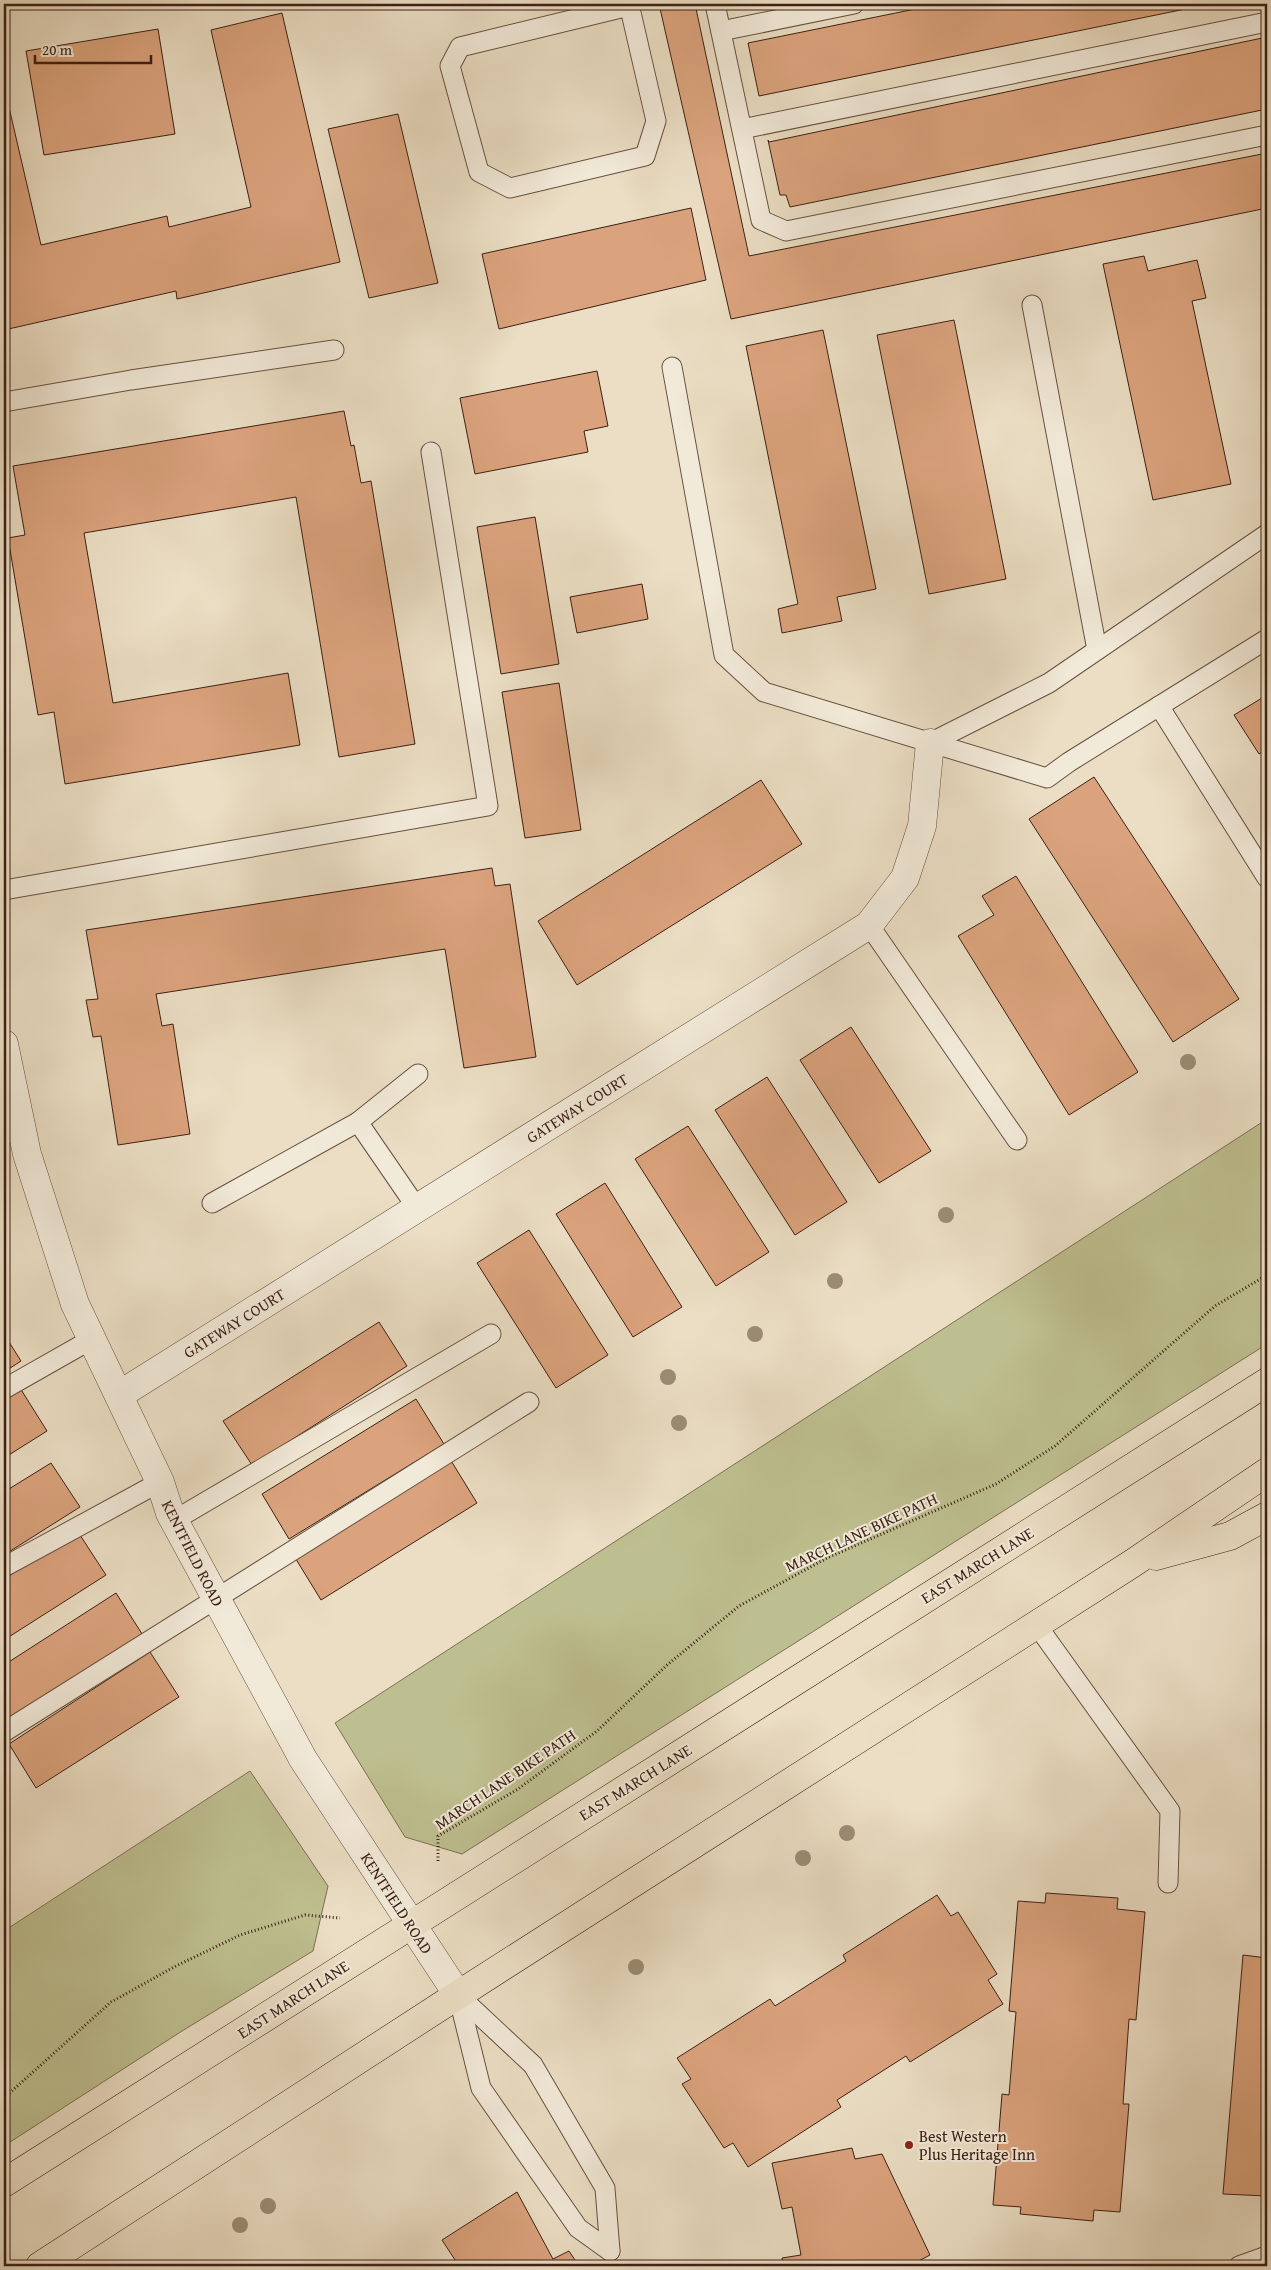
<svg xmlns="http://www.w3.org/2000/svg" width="1271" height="2270" font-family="'Gentium Book Plus',serif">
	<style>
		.green { fill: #bebf90; stroke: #7d7052 }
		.building { fill: #dba37d; stroke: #3c2015 }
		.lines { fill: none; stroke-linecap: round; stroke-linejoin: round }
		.service-casing { stroke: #685041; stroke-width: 21 }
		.minor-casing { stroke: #685041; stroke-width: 29 }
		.tertiary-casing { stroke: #685041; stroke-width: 29 }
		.primary-casing { stroke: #3c2015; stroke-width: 29 }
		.path { stroke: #3c2015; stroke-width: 3; stroke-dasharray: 1 2.5; stroke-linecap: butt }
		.service { stroke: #f2ead9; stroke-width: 19 }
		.minor { stroke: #f2ead9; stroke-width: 28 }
		.tertiary { stroke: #f2ead9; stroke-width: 28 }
		.primary { stroke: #ebdec4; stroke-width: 28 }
		.tree { fill: #9c8c75 }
		.poi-dot { fill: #8f2418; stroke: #f2ead9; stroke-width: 2 }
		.labels { text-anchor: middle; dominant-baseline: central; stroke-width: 4; stroke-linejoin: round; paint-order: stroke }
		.street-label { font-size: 16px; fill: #3c2015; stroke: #f2ead9 }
		.poi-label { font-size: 16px; fill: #3c2015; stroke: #f2ead9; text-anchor: start }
	</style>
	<rect width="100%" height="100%" fill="#ebdec4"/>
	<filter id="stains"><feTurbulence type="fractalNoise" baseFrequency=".004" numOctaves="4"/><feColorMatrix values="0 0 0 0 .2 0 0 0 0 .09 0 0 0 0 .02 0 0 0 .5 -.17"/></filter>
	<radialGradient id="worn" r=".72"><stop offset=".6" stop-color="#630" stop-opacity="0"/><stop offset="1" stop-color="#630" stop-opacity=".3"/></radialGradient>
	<!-- green -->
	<g class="green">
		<path d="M1267 1119V1344L462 1854 405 1837 335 1723Z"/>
		<path d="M250 1771 328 1886 313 1951 182 2031 4 2146V1931Z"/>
	</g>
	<!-- building -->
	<g class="building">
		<path d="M4 4H33L4 11Z"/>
		<path d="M659 4H695L749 256 1267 153V208L731 319Z"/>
		<path d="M940 4H1210L759 96 748 43Z"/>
		<path d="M282 13 340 262 177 299 176 291 4 330V86L41 245 167 216 169 227 251 207 211 30Z"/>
		<path d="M158 29 175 134 44 155 26 51Z"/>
		<path d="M1267 37V109L790 207 786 195H780L768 140 769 142Z"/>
		<path d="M398 114 438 283 369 298 328 129Z"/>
		<path d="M691 208 706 280 499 329 482 254Z"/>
		<path d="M1144 256 1148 271 1197 260 1206 298 1192 301 1231 484 1153 500 1103 264Z"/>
		<path d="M954 320 1006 579 929 594 877 335Z"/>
		<path d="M823 330 876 589 837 597 842 621 782 633 778 609 798 604 746 346Z"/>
		<path d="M597 371 608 426 584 431 588 452 475 474 460 398Z"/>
		<path d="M344 411 351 446 354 445 361 483 371 481 415 744 339 757 296 497 84 533 113 703 288 673 300 745 65 784 54 712 38 715 8 538 25 535 13 466Z"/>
		<path d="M535 517 559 664 501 674 477 527Z"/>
		<path d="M642 584 648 619 577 633 570 597Z"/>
		<path d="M559 683 581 830 525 838 502 692Z"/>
		<path d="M1267 695V749L1259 754 1234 715Z"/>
		<path d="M1094 777 1239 999 1173 1042 1029 819Z"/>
		<path d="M761 780 802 844 577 985 538 921Z"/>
		<path d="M492 868 495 886 510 884 536 1057 464 1068 445 949 156 994 162 1026 173 1024 190 1134 118 1145 101 1036 93 1037 86 1000 98 999 86 930Z"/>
		<path d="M1016 876 1138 1072 1069 1115 958 936 994 915 982 896Z"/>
		<path d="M851 1027 931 1151 879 1183 800 1060Z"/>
		<path d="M767 1077 847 1202 795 1235 715 1110Z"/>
		<path d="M688 1126 769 1252 716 1286 635 1159Z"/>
		<path d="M605 1183 682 1307 633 1337 556 1214Z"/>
		<path d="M529 1230 608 1355 556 1388 477 1263Z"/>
		<path d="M379 1322 407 1366 252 1465 223 1421Z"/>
		<path d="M4 1334 21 1361 4 1372Z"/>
		<path d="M20 1388 47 1431 4 1458V1399Z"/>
		<path d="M416 1399 444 1444 289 1539 262 1494Z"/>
		<path d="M450 1459 477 1503 321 1600 294 1556Z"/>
		<path d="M51 1463 80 1507 4 1555V1492Z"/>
		<path d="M78 1532 106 1575 4 1640V1579Z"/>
		<path d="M116 1593 144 1637 4 1726V1665Z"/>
		<path d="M150 1652 179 1697 36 1788 9 1744Z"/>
		<path d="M1046 1893 1118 1898 1117 1909 1145 1912 1136 2020 1129 2019 1123 2104H1129L1120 2212 1094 2210 1093 2221 1020 2214 1021 2207 993 2205 1002 2094 1009 2095 1016 2012 1009 2011 1018 1901 1045 1903Z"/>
		<path d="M937 1895 951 1916 958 1912 997 1974 988 1980 1003 2004 910 2062 906 2056 837 2100 841 2107 748 2167 733 2143 724 2148 682 2084 691 2079 677 2058 770 1999 775 2006 846 1961 843 1955Z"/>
		<path d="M1243 1955 1267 1958V2196L1223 2194Z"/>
		<path d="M852 2148 855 2159 882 2154 930 2255 909 2266H783L782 2258 801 2255 792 2207 782 2209 772 2163Z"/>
		<path d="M517 2192 553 2259 569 2251 579 2266H459L442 2240Z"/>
	</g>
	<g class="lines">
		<defs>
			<g id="service">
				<path d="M629 4 656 121 645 156 510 188 479 172 450 66 460 47 629 6"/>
				<path d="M715 4 761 220 786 231 1267 135"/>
				<path d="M721 31 854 4"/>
				<path d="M742 129 1267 22"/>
				<path d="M1032 305 1097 650"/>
				<path d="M672 367 724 655 764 692 1047 778 1069 762 1267 639"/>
				<path d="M4 402 131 380 334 350"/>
				<path d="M1159 706 1267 878"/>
				<path d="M930 743 1049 683 1267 534"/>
				<path d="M4 890 488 806 431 452"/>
				<path d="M869 925 1017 1140"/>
				<path d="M212 1203 358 1122"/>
				<path d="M417 1208 358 1122 418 1074"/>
				<path d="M4 1389 92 1339"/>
				<path d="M173 1521 491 1334"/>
				<path d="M4 1567 160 1482"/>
				<path d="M1036 1624 1170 1811 1168 1883"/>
				<path d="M4 1732 529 1402"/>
				<path d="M458 1995 533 2065 605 2188 610 2251"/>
				<path d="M458 1995 481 2088 578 2228 610 2251"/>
				<path d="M1239 2266 1267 2256"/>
			</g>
			<path id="minor" d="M119 1395 869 925 905 878 922 826 930 743"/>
			<path id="tertiary" d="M4 1044 27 1154 75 1304 160 1482 170 1513 303 1759 458 1995"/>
			<g id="primary">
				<path d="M1156 1556 1230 1536 1267 1516"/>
				<path d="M4 2183 1267 1382"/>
				<path d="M40 2266 458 1995 1133 1563 1267 1472"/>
			</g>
		</defs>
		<!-- service casing -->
		<use href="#service" class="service-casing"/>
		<!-- minor casing -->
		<use href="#minor" class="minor-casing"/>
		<!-- tertiary casing -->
		<use href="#tertiary" class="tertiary-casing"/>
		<!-- primary casing -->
		<use href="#primary" class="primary-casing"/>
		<!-- path -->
		<g class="path">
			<path d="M438 1861V1836L518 1789 597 1731 667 1665 739 1606 827 1558 996 1484 1055 1446 1215 1306 1267 1275"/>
			<path d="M4 2098 111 2002 174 1967 240 1935 305 1915 340 1918"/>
		</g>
		<!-- service -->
		<use href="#service" class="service"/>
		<!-- minor -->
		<use href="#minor" class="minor"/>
		<!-- tertiary -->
		<use href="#tertiary" class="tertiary"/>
		<!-- primary -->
		<use href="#primary" class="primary"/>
	</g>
	<!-- trees -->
	<g class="tree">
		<circle cx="1188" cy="1062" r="8"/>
		<circle cx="946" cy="1215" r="8"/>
		<circle cx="835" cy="1281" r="8"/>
		<circle cx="755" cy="1334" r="8"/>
		<circle cx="668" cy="1377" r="8"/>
		<circle cx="679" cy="1423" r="8"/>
		<circle cx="847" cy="1833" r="8"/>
		<circle cx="803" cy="1858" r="8"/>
		<circle cx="636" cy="1967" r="8"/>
		<circle cx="268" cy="2206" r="8"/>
		<circle cx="240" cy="2225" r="8"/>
	</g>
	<!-- markers -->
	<circle class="poi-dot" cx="909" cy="2145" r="5"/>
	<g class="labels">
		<!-- street labels -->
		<g class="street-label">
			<text transform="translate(577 1108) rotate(-32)">GATEWAY COURT</text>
			<text transform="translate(234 1323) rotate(-32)">GATEWAY COURT</text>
			<text transform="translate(861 1532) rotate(-25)">MARCH LANE BIKE PATH</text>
			<text transform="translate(193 1553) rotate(63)">KENTFIELD ROAD</text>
			<text transform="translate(977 1565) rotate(-32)">EAST MARCH LANE</text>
			<text transform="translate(505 1779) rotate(-34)">MARCH LANE BIKE PATH</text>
			<text transform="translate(635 1782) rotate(-32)">EAST MARCH LANE</text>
			<text transform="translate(397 1903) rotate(57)">KENTFIELD ROAD</text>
			<text transform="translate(293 1999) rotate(-33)">EAST MARCH LANE</text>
		</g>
		<!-- poi labels -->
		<g class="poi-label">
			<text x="919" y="2136">Best Western<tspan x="919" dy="18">Plus Heritage Inn</tspan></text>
		</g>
	</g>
	<!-- margin -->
	<rect width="1271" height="2270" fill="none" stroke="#ebdec4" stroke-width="20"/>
	<rect x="5" y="5" width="1261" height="2260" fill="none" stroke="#3c2015" stroke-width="2.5"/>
	<rect x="10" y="10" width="1251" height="2250" fill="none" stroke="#3c2015"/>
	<!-- scale -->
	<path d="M35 55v8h116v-8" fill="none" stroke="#3c2015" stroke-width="2.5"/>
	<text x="42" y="55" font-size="15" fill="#3c2015" stroke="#f2ead9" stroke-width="4" paint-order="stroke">20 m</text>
	<rect width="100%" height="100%" filter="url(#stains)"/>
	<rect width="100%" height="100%" fill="url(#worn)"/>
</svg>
